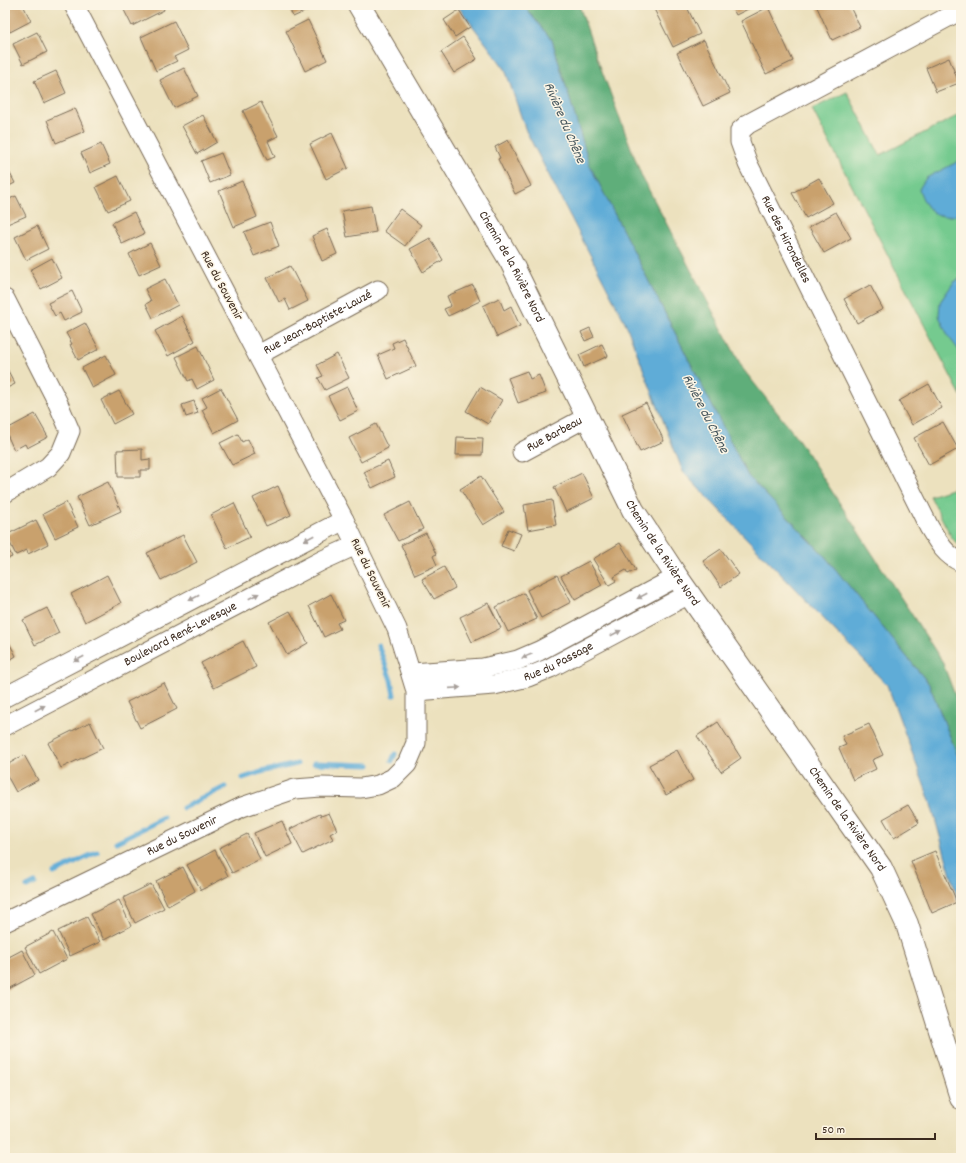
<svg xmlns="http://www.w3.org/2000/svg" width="966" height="1163" font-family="Dekko,sans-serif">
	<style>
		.green { fill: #74ca8f; stroke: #587a56 }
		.forest { fill: #5fae7a; stroke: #4d6c4c }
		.water { fill: #5eacd7; stroke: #4c6b7a }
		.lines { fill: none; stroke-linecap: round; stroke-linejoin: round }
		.stream { stroke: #5eacd7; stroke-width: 5 }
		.building { fill: #c9a16d }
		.street-casing { stroke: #796a56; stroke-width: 21 }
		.secondary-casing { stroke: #796a56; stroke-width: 24 }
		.street { stroke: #fff; stroke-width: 19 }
		.secondary { stroke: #fff; stroke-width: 22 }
		.oneway { fill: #a79f9a }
		.labels { text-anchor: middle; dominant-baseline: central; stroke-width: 3; stroke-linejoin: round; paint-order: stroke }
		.street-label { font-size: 13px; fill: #3b2a1e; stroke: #fcf5e5 }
		.water-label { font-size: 14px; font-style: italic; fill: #47585f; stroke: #fcf5e5 }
	</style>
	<rect width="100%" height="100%" fill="#fcf5e5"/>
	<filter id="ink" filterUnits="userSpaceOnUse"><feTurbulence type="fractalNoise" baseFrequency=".025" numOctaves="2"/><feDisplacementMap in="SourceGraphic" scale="8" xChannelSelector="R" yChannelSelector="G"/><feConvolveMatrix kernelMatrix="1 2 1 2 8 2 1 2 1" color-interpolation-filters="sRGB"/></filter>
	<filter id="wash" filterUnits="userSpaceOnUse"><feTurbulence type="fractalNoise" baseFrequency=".012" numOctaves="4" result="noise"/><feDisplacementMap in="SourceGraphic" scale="16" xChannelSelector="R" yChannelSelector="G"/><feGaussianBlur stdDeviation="0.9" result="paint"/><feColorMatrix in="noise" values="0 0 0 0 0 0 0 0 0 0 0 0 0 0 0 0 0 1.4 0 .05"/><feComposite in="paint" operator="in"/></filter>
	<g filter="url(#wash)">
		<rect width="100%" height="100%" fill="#ece1be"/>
		<!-- green -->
		<g class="green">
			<path d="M847 92 880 155 961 114V396L812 109Z"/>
			<path d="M961 486V548L952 538 930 496Z"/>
		</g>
		<!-- forest -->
		<path class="forest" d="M523 5H579L597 58 642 177 743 369 798 439 942 661 961 711V764L929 684 823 554 748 476 590 166 552 40Z"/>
		<!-- water -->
		<g class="water">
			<path d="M457 5H523L552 40 590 166 748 476 823 554 929 684 961 764V911L930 801 887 685 683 472 625 322 526 131 505 69Z"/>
			<path d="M961 160V214C937 221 926 211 919 189L926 178Z"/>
			<path d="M961 278V353L948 336 939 316 940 302 954 282Z"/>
		</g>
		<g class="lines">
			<!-- stream -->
			<g class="stream">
				<path d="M378 645 391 680 394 695"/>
				<path d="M392 761 395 754"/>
				<path d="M314 763 369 765"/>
				<path d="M243 778 261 772 297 764"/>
				<path d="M183 808 225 787"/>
				<path d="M116 842 164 818"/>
				<path d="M54 873 97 852"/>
				<path d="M27 887 35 883"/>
			</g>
		</g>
		<g id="blocks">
			<!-- building -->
			<g class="building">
				<path d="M10 5H23L31 21 10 32 5 22V8Z"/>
				<path d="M126 5H162L164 10 132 26 124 10 128 8Z"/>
				<path d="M288 5H314L315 7 293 17Z"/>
				<path d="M652 5H686L700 34 673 47Z"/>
				<path d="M731 5H756L736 15Z"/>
				<path d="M816 5H849L860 27 832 40Z"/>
				<path d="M768 7 793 61 766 74 741 21Z"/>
				<path d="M459 10 470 27 455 37 444 20Z"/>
				<path d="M308 20 327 60 305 71 286 31Z"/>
				<path d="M174 21 188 50 174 57 177 61 156 71 141 37Z"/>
				<path d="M37 32 47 52 23 64 13 44Z"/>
				<path d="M463 37 477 59 454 73 441 52Z"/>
				<path d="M704 40 730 93 703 106 677 53Z"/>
				<path d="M949 58 959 83 936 92 926 68Z"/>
				<path d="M184 68 198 96 174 108 160 80Z"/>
				<path d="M56 71 66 93 44 103 34 81Z"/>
				<path d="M261 102 278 136 268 141 275 157 267 160 243 111Z"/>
				<path d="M75 108 85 131 56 143 47 120Z"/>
				<path d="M203 115 217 142 197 154 182 126Z"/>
				<path d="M332 133 348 168 326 179 310 144Z"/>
				<path d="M508 140 531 186 515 194 498 159 500 158 495 147Z"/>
				<path d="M101 144 110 164 90 173 81 153Z"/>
				<path d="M221 153 230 175 210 183 201 161Z"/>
				<path d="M5 164 15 183 5 188Z"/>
				<path d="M118 176 130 201 108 211 96 187Z"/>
				<path d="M819 178 833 203 806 218 792 193Z"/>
				<path d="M242 181 257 217 234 227 219 191Z"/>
				<path d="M16 196 26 216 5 225V201Z"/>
				<path d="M371 206 376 232 347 237 342 211Z"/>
				<path d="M400 209 421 225 405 246 384 231Z"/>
				<path d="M134 212 144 234 122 244 112 223Z"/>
				<path d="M836 212 851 238 824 253 809 227Z"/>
				<path d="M270 222 279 246 254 256 244 232Z"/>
				<path d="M37 226 48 249 26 260 15 237Z"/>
				<path d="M327 229 337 254 322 261 312 236Z"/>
				<path d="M430 238 443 260 423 272 410 249Z"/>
				<path d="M150 243 161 265 139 275 129 254Z"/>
				<path d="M52 258 62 278 41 289 30 270Z"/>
				<path d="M290 266 308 301 290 310 285 299 279 302 267 278Z"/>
				<path d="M165 279 178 305 153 318 146 304 151 301 145 289Z"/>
				<path d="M473 285 480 301 448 316 444 309 451 306 447 296Z"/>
				<path d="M870 285 883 309 857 323 844 299Z"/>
				<path d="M72 291 82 312 64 321 60 313 55 316 48 303Z"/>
				<path d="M499 298 504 310 511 306 520 326 497 337 483 306Z"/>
				<path d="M182 316 195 341 168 356 155 331Z"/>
				<path d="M85 323 99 349 78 360 70 345 72 344 66 333Z"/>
				<path d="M590 328 594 337 585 341 581 332Z"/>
				<path d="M403 338 416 366 388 379 378 355 394 348 392 343Z"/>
				<path d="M602 344 608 356 584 367 579 355Z"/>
				<path d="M198 346 214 380 197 389 192 379 188 381 176 357Z"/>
				<path d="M337 354 349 378 325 390 318 378 323 376 317 365Z"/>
				<path d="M106 355 116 375 92 388 82 368Z"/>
				<path d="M5 365 15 384 5 389Z"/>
				<path d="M527 371 530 379 539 375 546 393 518 403 508 378Z"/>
				<path d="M929 384 942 408 912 425 899 401Z"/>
				<path d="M347 387 358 411 340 420 328 396Z"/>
				<path d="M480 387 502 400 488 424 466 411Z"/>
				<path d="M221 388 238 420 214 433 202 410 207 407 202 398Z"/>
				<path d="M119 391 132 414 113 424 101 400Z"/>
				<path d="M194 401 198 413 186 417 182 405Z"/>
				<path d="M646 403 664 441 640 452 622 414Z"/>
				<path d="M35 414 48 437 27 448 25 444 14 450 5 430Z"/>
				<path d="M943 422 958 449 929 465 914 438Z"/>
				<path d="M376 424 388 448 361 462 349 438Z"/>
				<path d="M238 434 242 442 248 439 255 454 232 465 220 443Z"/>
				<path d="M457 437 483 438 482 455H456Z"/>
				<path d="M142 449V460L150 459V470H140V477H118L117 450Z"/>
				<path d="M388 461 395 477 372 488 364 472Z"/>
				<path d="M582 473 594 498 566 512 554 487Z"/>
				<path d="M481 476 504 512 483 525 460 489Z"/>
				<path d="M108 482 121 511 90 525 77 497Z"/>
				<path d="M278 486 291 515 266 526 253 498Z"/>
				<path d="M552 500 556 525 528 530 524 505Z"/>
				<path d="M66 502 78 527 55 538 43 514Z"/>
				<path d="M410 502 423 529 398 541 384 515Z"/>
				<path d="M234 503 250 537 227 548 211 515Z"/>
				<path d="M36 520 48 544 28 554 27 550 16 555 6 535Z"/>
				<path d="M508 529 521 534 514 551 501 546Z"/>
				<path d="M426 533 436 554 433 556 437 565 415 575 401 545Z"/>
				<path d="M183 535 197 562 161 580 147 553Z"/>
				<path d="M5 541 12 557 5 560Z"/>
				<path d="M620 543 636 570 628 574 626 570 614 577 616 581 609 585 593 559Z"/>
				<path d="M721 549 739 574 721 587 703 561Z"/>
				<path d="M589 561 602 585 575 600 561 576Z"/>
				<path d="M444 567 455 588 434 599 422 579Z"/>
				<path d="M107 575 121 603 85 622 71 594Z"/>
				<path d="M557 575 571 602 541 618 527 590Z"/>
				<path d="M524 593 537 619 508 632 496 607Z"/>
				<path d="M331 594 344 620 337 623 340 629 324 637 309 606Z"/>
				<path d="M488 603 501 628 472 642 460 617Z"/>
				<path d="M47 608 59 633 35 645 23 620Z"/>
				<path d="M290 611 308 643 287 655 269 622Z"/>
				<path d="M5 635 16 656 5 663Z"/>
				<path d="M243 641 256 667 214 688 201 663Z"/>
				<path d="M164 683 177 709 140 728 127 702Z"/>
				<path d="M90 722 103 748 61 768 48 743Z"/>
				<path d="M718 722 741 758 721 772 697 736Z"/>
				<path d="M869 724 883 755 872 760 876 769 853 780 839 748 846 745 842 736Z"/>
				<path d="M677 750 693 780 666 795 649 765Z"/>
				<path d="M24 755 38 780 16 792 5 772V766Z"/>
				<path d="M908 805 919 823 894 838 883 819Z"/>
				<path d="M329 813 337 830 330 834 333 839 303 854 290 829 320 814 321 816Z"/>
				<path d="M282 821 292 844 265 857 254 833Z"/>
				<path d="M247 834 260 859 232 873 219 848Z"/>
				<path d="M215 850 228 876 201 890 187 865Z"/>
				<path d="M935 851 957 902 932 913 911 861Z"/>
				<path d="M183 867 195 891 168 906 156 881Z"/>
				<path d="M151 884 164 908 135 923 123 898Z"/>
				<path d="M119 900 131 926 104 940 91 914Z"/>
				<path d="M87 917 100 942 70 956 58 931Z"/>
				<path d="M53 932 67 959 39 974 25 947Z"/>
				<path d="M22 950 35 975 7 990 5 987V959Z"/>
			</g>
		</g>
	</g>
	<g filter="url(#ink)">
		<use href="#blocks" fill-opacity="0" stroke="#796a56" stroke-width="1"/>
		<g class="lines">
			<defs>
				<g id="street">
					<path id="s1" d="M961 10 748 124 740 131V142L748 164 929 527C938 542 945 555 961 562"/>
					<path d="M5 299 57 401 70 431 61 453 48 467 5 493"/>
					<path id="s2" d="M258 355 378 290"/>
					<path id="s3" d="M522 452 587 417"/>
					<path d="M412 673 483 668 518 660 539 651 677 577"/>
					<path id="s4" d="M416 691 494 685 528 677 550 668 689 594"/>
					<path d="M5 697 344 520"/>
					<path id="s5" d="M5 726 323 560 356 545"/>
					<path id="s6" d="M5 922 242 807 295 789 321 787 361 788 378 785 393 778 407 764 416 743V691L397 629 344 520 74 5"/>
				</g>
				<g id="secondary">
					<path id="s7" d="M359 5 511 262 633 510 677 577 881 868 907 924 961 1098"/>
				</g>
			</defs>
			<!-- street casing -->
			<use href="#street" class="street-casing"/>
			<!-- secondary casing -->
			<use href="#secondary" class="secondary-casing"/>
			<!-- street -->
			<use href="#street" class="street"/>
			<!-- secondary -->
			<use href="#secondary" class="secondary"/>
		</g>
		<!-- one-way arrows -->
		<defs><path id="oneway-solid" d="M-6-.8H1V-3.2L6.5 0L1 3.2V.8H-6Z"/></defs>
		<g class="oneway">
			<use href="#oneway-solid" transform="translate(309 538) rotate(152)"/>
			<use href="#oneway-solid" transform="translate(254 596) rotate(-28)"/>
			<use href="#oneway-solid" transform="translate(642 596) rotate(152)"/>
			<use href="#oneway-solid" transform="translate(194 598) rotate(152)"/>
			<use href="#oneway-solid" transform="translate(616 633) rotate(-28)"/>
			<use href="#oneway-solid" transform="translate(527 656) rotate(158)"/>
			<use href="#oneway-solid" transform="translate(79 659) rotate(152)"/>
			<use href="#oneway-solid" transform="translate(455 688) rotate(-4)"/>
			<use href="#oneway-solid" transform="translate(40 708) rotate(-28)"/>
		</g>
	</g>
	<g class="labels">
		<!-- street labels -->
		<g class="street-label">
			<text stroke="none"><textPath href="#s1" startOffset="371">Rue des Hirondelles</textPath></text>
			<text stroke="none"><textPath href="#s7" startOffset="303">Chemin de la Rivière Nord</textPath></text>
			<text transform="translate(221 286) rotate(62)">Rue du Souvenir</text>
			<text stroke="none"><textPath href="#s2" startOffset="68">Rue Jean-Baptiste-Lauzé</textPath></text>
			<text stroke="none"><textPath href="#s3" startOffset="37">Rue Barbeau</textPath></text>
			<text stroke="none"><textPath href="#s7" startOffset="627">Chemin de la Rivière Nord</textPath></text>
			<text transform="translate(370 574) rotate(64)">Rue du Souvenir</text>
			<text stroke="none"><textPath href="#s5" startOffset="198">Boulevard René-Levesque</textPath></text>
			<text stroke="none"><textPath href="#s4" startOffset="147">Rue du Passage</textPath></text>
			<text stroke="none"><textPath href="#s7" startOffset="951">Chemin de la Rivière Nord</textPath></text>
			<text stroke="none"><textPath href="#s6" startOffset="197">Rue du Souvenir</textPath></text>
		</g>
		<!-- water labels -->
		<g class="water-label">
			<text transform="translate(564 123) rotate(67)">Rivière du Chêne</text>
			<text transform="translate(705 414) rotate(63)">Rivière du Chêne</text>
		</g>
	</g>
	<!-- margin -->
	<rect width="966" height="1163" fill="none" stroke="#fcf5e5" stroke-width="20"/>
	<!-- scale -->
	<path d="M816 1133v6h119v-6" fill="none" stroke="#3b2a1e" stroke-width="2"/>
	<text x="822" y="1133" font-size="12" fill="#3b2a1e" stroke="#fcf5e5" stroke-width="3" paint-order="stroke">50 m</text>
</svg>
